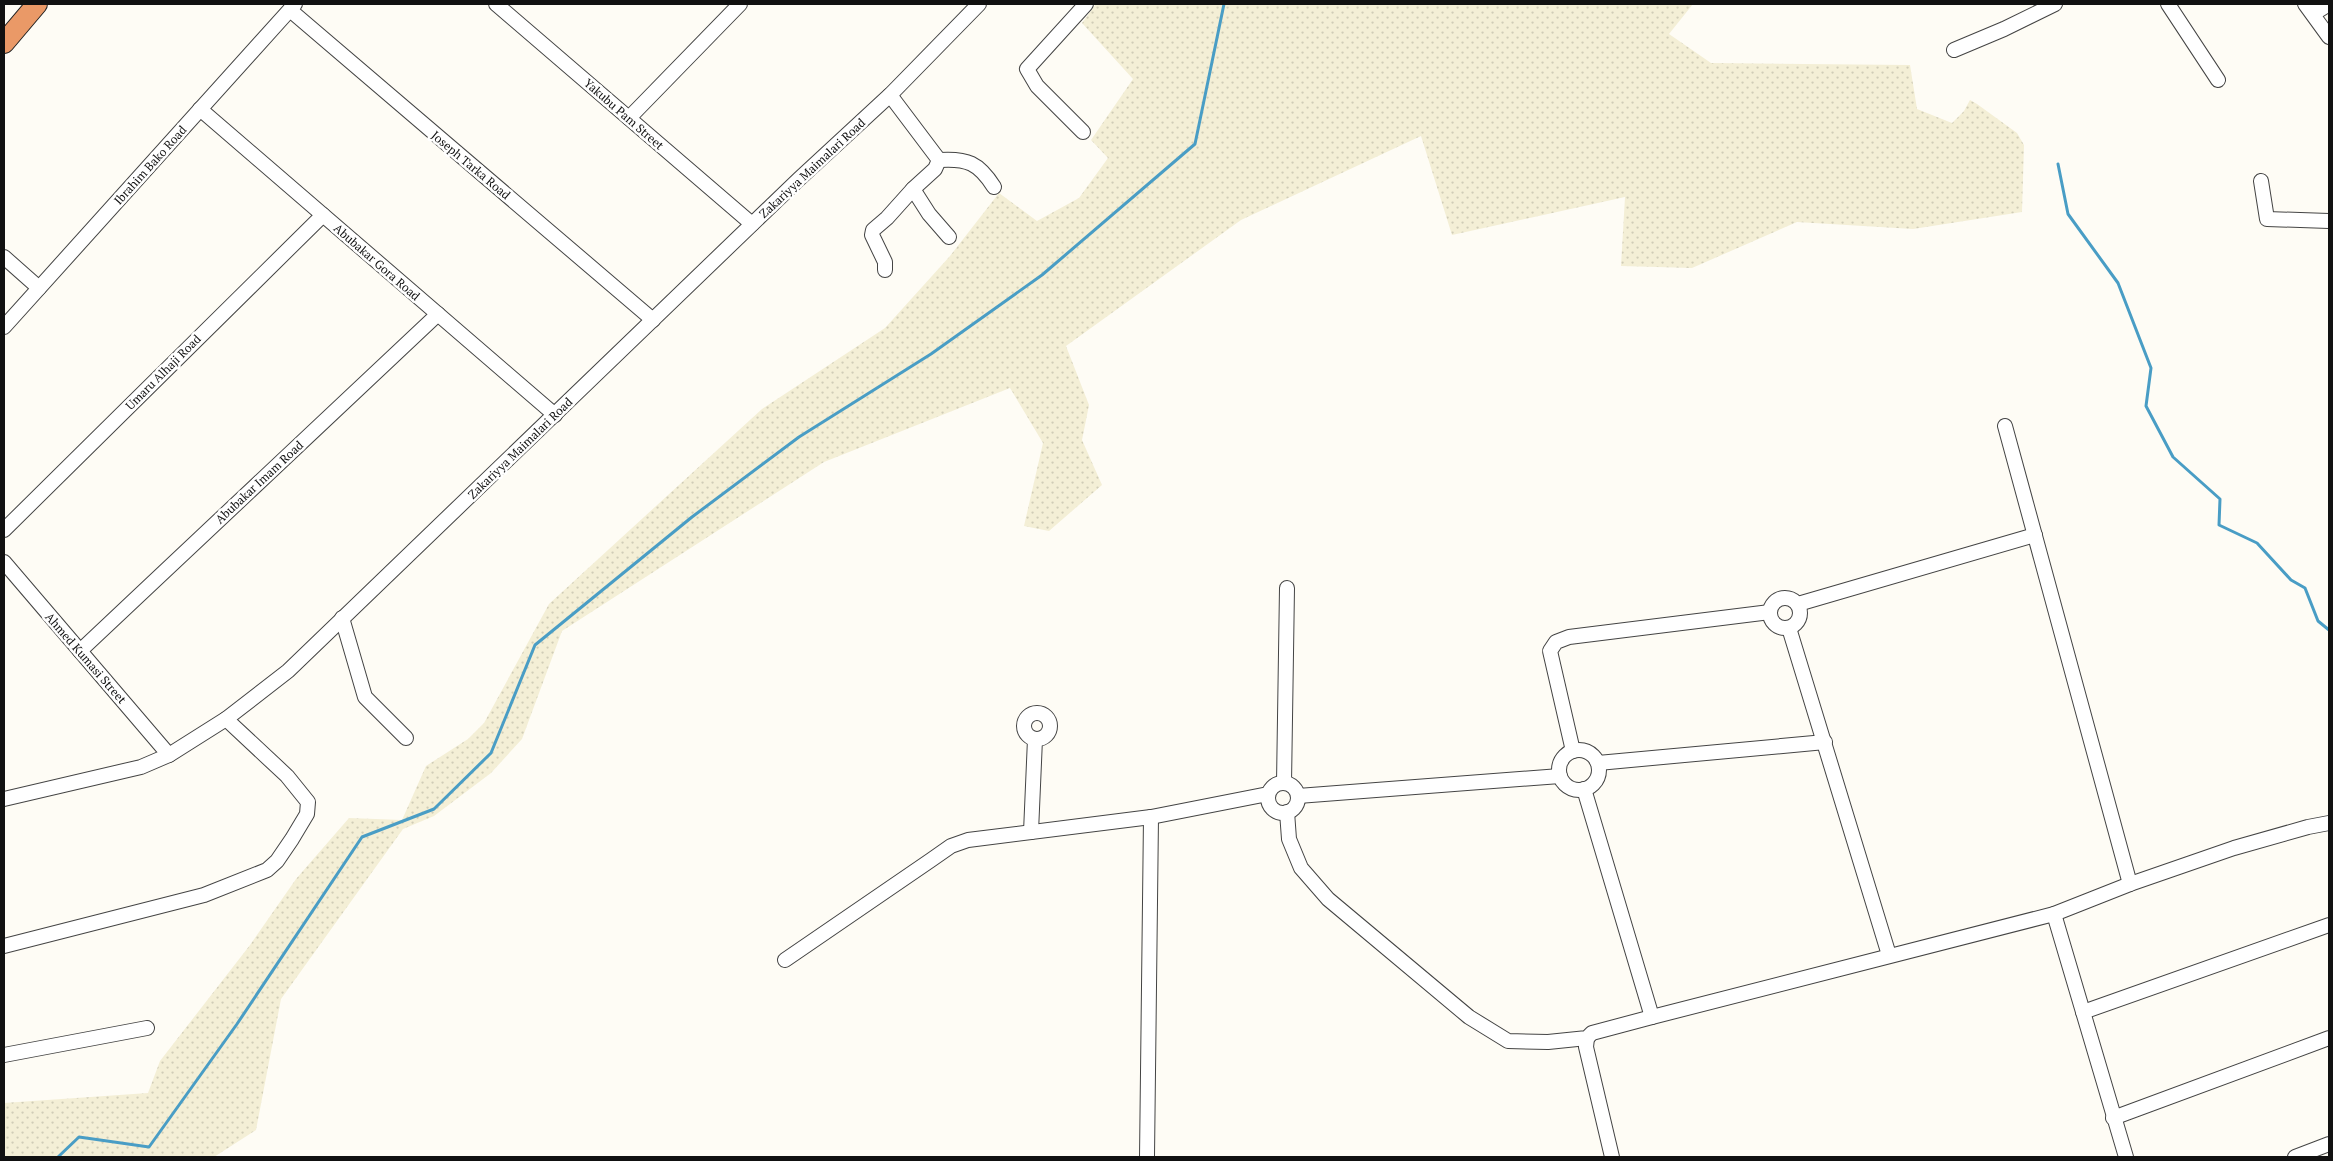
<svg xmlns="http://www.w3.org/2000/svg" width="2333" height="1161" font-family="'PT Serif',serif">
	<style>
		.farmland { fill: url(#farmland-dots) }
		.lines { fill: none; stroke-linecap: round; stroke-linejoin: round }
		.stream { stroke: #499dc5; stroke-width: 3 }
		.minor-casing { stroke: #444; stroke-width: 16 }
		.highway-casing { stroke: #222; stroke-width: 22 }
		.minor { stroke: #fff; stroke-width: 14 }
		.highway { stroke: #ea9967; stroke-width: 20 }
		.labels { text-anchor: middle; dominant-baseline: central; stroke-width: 5; stroke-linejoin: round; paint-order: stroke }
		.street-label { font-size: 12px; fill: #111; stroke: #fff }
	</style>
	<defs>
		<pattern id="farmland-dots" width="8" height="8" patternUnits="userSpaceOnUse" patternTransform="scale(1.25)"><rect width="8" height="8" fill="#f4efd6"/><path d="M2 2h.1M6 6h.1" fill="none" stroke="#d0ccb7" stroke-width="1.8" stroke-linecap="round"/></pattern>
	</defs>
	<rect width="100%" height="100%" fill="#fefcf5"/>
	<!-- farmland -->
	<path class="farmland" d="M1096 4H1693L1669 34 1711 63 1910 65 1917 109 1952 123 1964 111 1970 100 1977 104 2017 133 2024 145 2022 212 1913 229 1797 222 1692 268 1621 266 1625 197 1452 235 1421 136 1241 220 1066 346 1089 405 1082 440 1102 485 1049 531 1024 526 1043 443 1010 388 824 462 562 631 522 739 491 773 434 816 403 829 281 999 256 1130 214 1157H4V1103L148 1093 160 1061 250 945 296 879 349 818 402 820 426 766 468 739 484 723 549 604 762 409 885 328 950 256 999 193 1037 221 1079 198 1108 158 1091 140 1133 79 1082 23Z"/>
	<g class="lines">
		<!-- stream -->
		<g class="stream">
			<path d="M2058 164 2068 214 2118 283 2151 368 2146 406 2173 457 2220 499 2219 525 2257 543 2291 580 2305 588 2318 621 2329 630"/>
			<path d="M58 1157 79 1137 149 1147 237 1024 362 837 434 809 491 753 535 645 692 517 799 437 931 354 1042 275 1195 144 1224 4"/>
		</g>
		<defs>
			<g id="minor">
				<path d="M496 4 752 224"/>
				<path d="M2168 4 2218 80"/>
				<path d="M2305 4 2329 37"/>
				<path d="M290 10 653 320"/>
				<path d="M2313 14 2329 4"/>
				<path d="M1954 50 2004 29 2055 4"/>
				<path d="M890 95 939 160 935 169 913 189"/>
				<path d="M200 109 555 415"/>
				<path d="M629 118 740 4"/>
				<path d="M1083 132 1037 86 1027 69 1086 4"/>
				<path d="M939 160C967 158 979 163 994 187"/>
				<path d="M2261 181 2267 219 2329 221"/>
				<path d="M4 257 39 288"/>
				<path d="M885 270V262L872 235 873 230 887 218 913 189 929 214 949 237"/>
				<path d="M4 327 295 4"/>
				<path d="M2005 426 2130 884"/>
				<path d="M4 530 323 215"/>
				<path d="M4 562 169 755"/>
				<circle cx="1785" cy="613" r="15"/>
				<path d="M1798 604 2035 535"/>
				<path d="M342 618 365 697 406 738"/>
				<path d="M1789 628 1889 955"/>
				<path d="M80 651 438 314"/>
				<circle cx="1037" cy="726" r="13"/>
				<circle cx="1579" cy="770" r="20"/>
				<path d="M1573 751 1550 651 1556 642 1569 637 1770 612"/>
				<path d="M1598 763 1825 742"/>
				<path d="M1284 783 1287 588"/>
				<circle cx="1283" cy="798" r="15"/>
				<path d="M1584 789 1652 1017"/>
				<path d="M1298 796 1560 776"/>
				<path d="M4 799 141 767 169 755 226 719 288 671 799 179 890 95 979 4"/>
				<path d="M1287 812 1289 839 1301 868 1328 899 1469 1017 1508 1041 1548 1042 1587 1038 1592 1033 1652 1017 2054 914 2130 884 2234 848 2308 827 2329 823"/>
				<path d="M1031 832 1035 739"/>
				<path d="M2054 914 2126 1157"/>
				<path d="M4 946 204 895 267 870 277 861 292 839 307 814 308 802 287 776 226 719"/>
				<path d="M785 960 931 860 951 846 968 840 1151 817 1268 794"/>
				<path d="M2083 1012 2329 925"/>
				<path d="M1587 1038 1586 1047 1612 1157"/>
				<path d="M4 1055 147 1028"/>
				<path d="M2113 1118 2329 1038"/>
				<path d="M1147 1157 1151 817"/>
				<path d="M2295 1157 2329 1144"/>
			</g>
			<path id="highway" d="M4 43 37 4"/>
		</defs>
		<!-- minor casing -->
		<use href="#minor" class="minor-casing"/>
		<!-- highway casing -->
		<use href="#highway" class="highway-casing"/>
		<!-- minor -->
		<use href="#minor" class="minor"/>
		<!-- highway -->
		<use href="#highway" class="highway"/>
	</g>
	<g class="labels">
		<!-- street labels -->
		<g class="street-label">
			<text transform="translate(624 114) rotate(41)">Yakubu Pam Street</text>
			<text transform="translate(150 165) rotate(-48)">Ibrahim Bako Road</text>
			<text transform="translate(471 165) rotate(40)">Joseph Tarka Road</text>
			<text transform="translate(812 168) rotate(-43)">Zakariyya Maimalari Road</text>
			<text transform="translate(377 262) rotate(41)">Abubakar Gora Road</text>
			<text transform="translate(163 372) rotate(-45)">Umaru Alhaji Road</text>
			<text transform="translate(520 448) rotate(-44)">Zakariyya Maimalari Road</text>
			<text transform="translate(259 482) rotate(-43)">Abubakar Imam Road</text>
			<text transform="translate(86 658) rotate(49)">Ahmed Kumasi Street</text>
		</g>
	</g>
	<!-- border -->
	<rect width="2333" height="1161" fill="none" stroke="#111111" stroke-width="10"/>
</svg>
